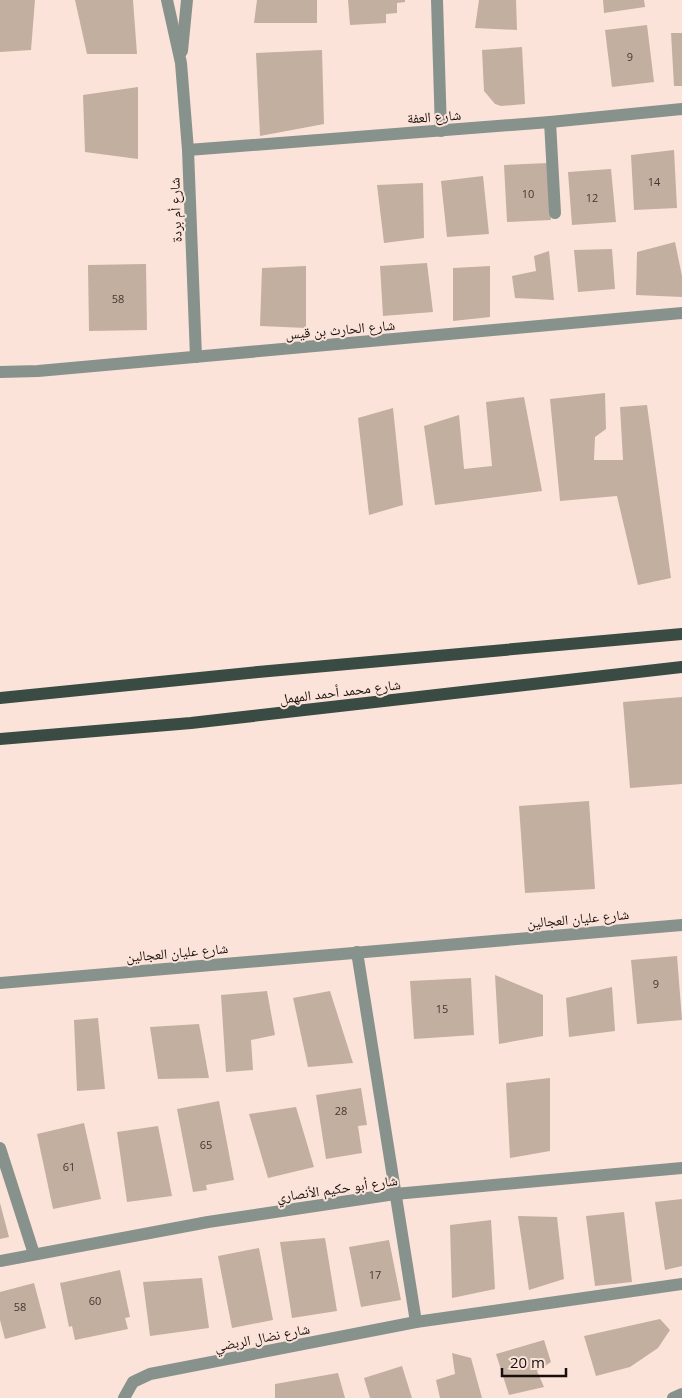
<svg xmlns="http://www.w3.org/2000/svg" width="682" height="1398" font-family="'Open Sans','Noto Naskh Arabic',sans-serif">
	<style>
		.building { fill: #c2afa0 }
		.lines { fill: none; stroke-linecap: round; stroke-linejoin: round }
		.minor { stroke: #88928d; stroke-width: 12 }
		.major { stroke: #3a4b43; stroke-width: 12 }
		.labels { text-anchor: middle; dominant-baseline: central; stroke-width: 4; stroke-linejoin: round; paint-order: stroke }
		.number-label { font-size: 11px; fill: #423731 }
		.street-label { font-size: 14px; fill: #170f0c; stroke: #fbe3d9 }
	</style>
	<rect width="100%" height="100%" fill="#fbe3d9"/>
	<!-- building -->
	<g class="building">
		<path d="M0 0H35L31 50 0 52Z"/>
		<path d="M75 0H133L137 54H87Z"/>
		<path d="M257 0H317V23H254Z"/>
		<path d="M348 0H405V2L397 3V13L386 14V23L350 25Z"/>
		<path d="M479 0H516L517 30 475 28Z"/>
		<path d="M603 0H644L645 7 604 13Z"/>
		<path d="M647 25 654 82 612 87 605 30Z"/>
		<path d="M671 33H682V86H674Z"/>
		<path d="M522 47 525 104 501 106 495 104 484 91 482 50Z"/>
		<path d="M322 50 324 124 260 136 256 53Z"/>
		<path d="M138 87V159L85 152 83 95Z"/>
		<path d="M674 150 677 208 634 210 631 155Z"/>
		<path d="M548 163 551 220 507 222 504 165Z"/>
		<path d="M611 169 616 222 572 225 568 172Z"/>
		<path d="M483 176 489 234 447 237 441 181Z"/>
		<path d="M423 183 424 238 384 243 377 185Z"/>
		<path d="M675 242 682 276V297L636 295 637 252Z"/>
		<path d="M612 249 615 289 578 292 574 250Z"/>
		<path d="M549 251 554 300 515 298 512 276 536 271 534 256Z"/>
		<path d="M427 263 433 312 383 316 380 266Z"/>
		<path d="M146 264 147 330 89 331 88 265Z"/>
		<path d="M306 266V328L260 326 262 268Z"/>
		<path d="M490 266V317L453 321V268Z"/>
		<path d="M605 393 606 429 595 437 594 460H623L620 407 647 405 671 578 638 585 617 496 560 501 550 399Z"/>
		<path d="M524 397 542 491 435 505 424 426 459 415 464 469 492 466 486 402Z"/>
		<path d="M393 408 403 505 369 515 358 418Z"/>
		<path d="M682 697V784L630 788 623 702Z"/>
		<path d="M589 801 595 889 525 893 519 806Z"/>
		<path d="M677 956 682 1020 637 1024 631 960Z"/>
		<path d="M495 975 543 995V1036L499 1044Z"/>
		<path d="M471 978 474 1035 414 1039 410 981Z"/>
		<path d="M612 987 615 1031 569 1037 566 998Z"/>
		<path d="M267 991 275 1035 251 1040 253 1070 226 1072 221 995Z"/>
		<path d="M330 991 353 1063 308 1067 293 998Z"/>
		<path d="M98 1018 105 1089 77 1091 74 1020Z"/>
		<path d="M199 1024 209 1078 158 1079 150 1027Z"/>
		<path d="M550 1078V1151L510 1158 506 1083Z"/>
		<path d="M361 1088 367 1125 358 1126 362 1153 326 1159 316 1095Z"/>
		<path d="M219 1101 234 1180 206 1185 207 1190 193 1192 177 1109Z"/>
		<path d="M296 1107 314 1167 268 1178 249 1114Z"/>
		<path d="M84 1123 101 1199 53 1209 37 1134Z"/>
		<path d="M158 1126 172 1196 127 1202 117 1132Z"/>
		<path d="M682 1199V1266L665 1270 655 1202Z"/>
		<path d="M0 1203 9 1237 0 1239Z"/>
		<path d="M624 1212 632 1282 595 1286 586 1216Z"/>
		<path d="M518 1216 557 1217 564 1279 529 1290Z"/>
		<path d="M491 1220 495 1289 452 1298 450 1225Z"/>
		<path d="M325 1238 337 1311 292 1318 280 1242Z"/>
		<path d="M389 1240 401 1300 361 1307 349 1247Z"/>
		<path d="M259 1248 273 1320 232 1328 218 1256Z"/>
		<path d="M120 1270 130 1317 125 1318 128 1329 75 1340 72 1326 69 1327 60 1283Z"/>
		<path d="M202 1278 209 1328 150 1336 143 1282Z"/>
		<path d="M34 1283 46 1328 5 1339 0 1320V1292Z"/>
		<path d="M660 1319 670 1330 658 1348 630 1367 596 1376 584 1336Z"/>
		<path d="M544 1340 551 1362 537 1371 544 1387 509 1395 496 1354Z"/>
		<path d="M452 1353 471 1358 482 1398H440L436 1380 455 1374Z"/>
		<path d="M402 1366 412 1398H370L364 1378Z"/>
		<path d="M338 1373 345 1398H275V1384Z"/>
	</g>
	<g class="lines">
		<!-- minor -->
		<g class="minor">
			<path d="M167 0 181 63 188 150 196 357"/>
			<path d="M437 0 441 131"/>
			<path d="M182 51 187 0"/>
			<path d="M550 122 555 213"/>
			<path d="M188 150 550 122 682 109"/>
			<path d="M0 372 38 371 682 313"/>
			<path d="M357 952 416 1322"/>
			<path d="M0 983 682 925"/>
			<path d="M0 1148 34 1254"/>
			<path d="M0 1261 208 1222 395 1194 682 1168"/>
			<path d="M124 1398 133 1382 150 1374 416 1322 682 1284"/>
			<path d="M673 1398 682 1394"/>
		</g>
		<!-- major -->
		<g class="major">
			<path d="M0 698 258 672 682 634"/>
			<path d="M0 739 191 723 682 667"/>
		</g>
	</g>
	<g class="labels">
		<!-- number labels -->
		<g class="number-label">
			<text x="630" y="56">9</text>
			<text x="654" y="181">14</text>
			<text x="528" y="193">10</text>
			<text x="592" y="197">12</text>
			<text x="118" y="298">58</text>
			<text x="656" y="983">9</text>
			<text x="442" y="1008">15</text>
			<text x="341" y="1110">28</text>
			<text x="206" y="1144">65</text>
			<text x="69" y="1166">61</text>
			<text x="375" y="1274">17</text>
			<text x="95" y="1300">60</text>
			<text x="20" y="1306">58</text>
		</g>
		<!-- street labels -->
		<g class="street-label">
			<text transform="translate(434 116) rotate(-4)">شارع العفة</text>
			<text transform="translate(175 210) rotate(-92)">شارع أم بردة</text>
			<text transform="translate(340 329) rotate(-5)">شارع الحارث بن قيس</text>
			<text transform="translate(340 691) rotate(-7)">شارع محمد أحمد المهمل</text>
			<text transform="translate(578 918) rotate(-5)">شارع عليان العجالين</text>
			<text transform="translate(177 952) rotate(-5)">شارع عليان العجالين</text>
			<text transform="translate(337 1188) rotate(-8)">شارع أبو حكيم الأنصاري</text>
			<text transform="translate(262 1337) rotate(-11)">شارع نضال الربضي</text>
		</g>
	</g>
	<!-- scale -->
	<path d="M502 1368v8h64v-8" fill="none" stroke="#170f0c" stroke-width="2.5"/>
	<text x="510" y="1368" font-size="15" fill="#170f0c" stroke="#fbe3d9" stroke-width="4" paint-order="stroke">20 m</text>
</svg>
